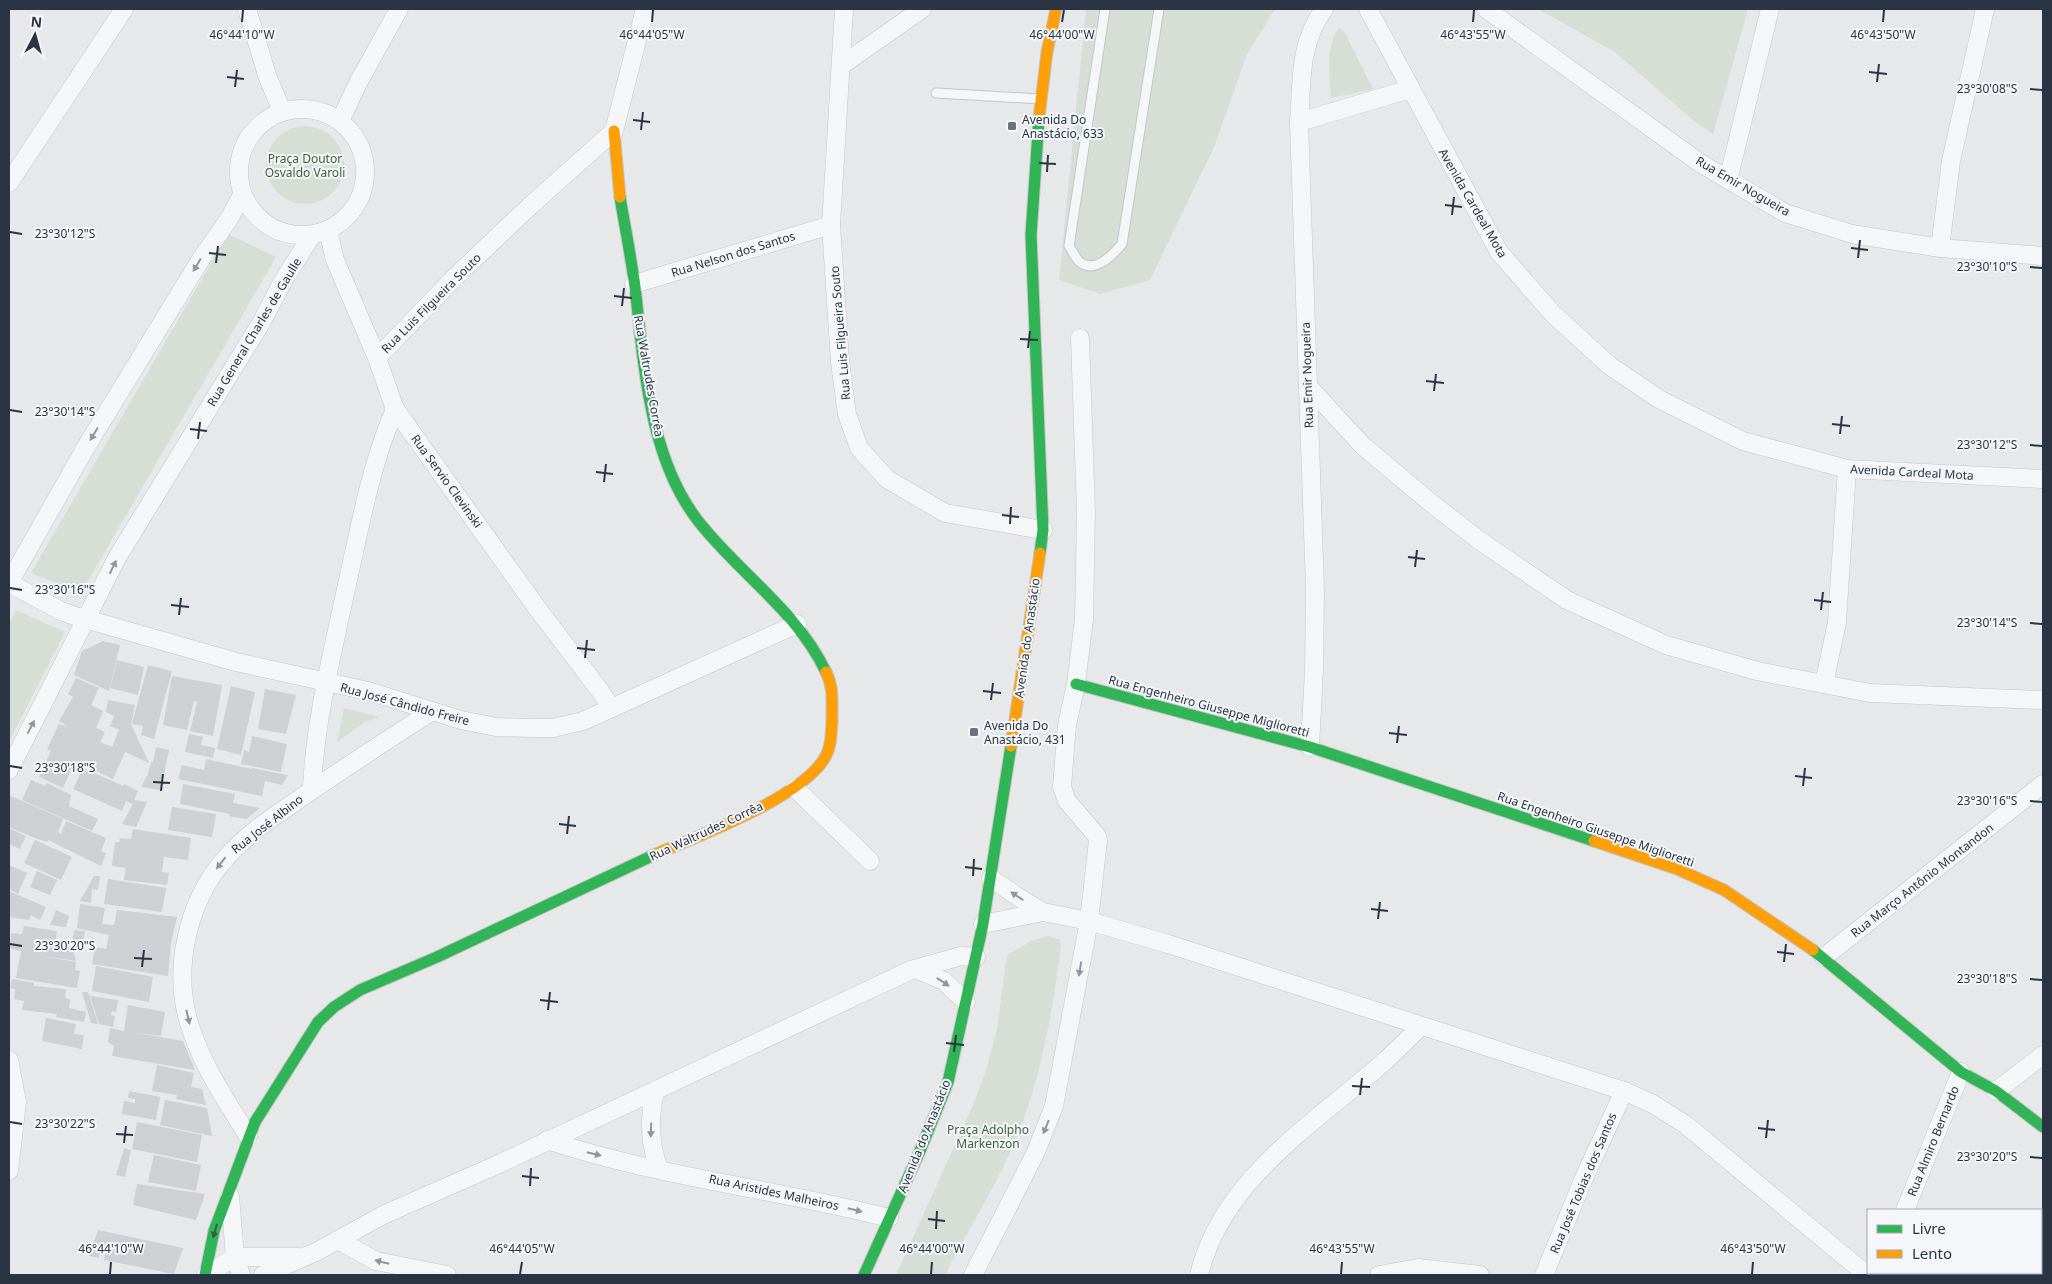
<svg xmlns="http://www.w3.org/2000/svg" width="2052" height="1284" font-family="'Noto Sans',sans-serif">
	<style>
		.green { fill: #d6ded6 }
		.building { fill: #ced0d3 }
		.lines { fill: none; stroke-linecap: round; stroke-linejoin: round }
		.lane-casing { stroke: #c4c6c8; stroke-width: 11 }
		.street-casing { stroke: #c4c6c8; stroke-width: 19 }
		.fast-casing { stroke: #c4c6c8; stroke-width: 13 }
		.slow-casing { stroke: #c4c6c8; stroke-width: 13 }
		.lane { stroke: #f5f6f7; stroke-width: 9 }
		.street { stroke: #f5f6f7; stroke-width: 18 }
		.fast { stroke: #30b455; stroke-width: 11 }
		.slow { stroke: #ff9f0a; stroke-width: 11 }
		.oneway { fill: #90959e }
		.oneway2 { fill: #2d614b }
		.ticks { fill: none; stroke: #2b3445; stroke-width: 2 }
		.poi-dot { fill: #6c737f; stroke: #f4f6f9; stroke-width: 2 }
		.labels { text-anchor: middle; dominant-baseline: central; stroke-width: 4; stroke-linejoin: round; paint-order: stroke }
		.poi-label { font-size: 12px; fill: #2b3445; stroke: #f4f6f9; text-anchor: start }
		.park-label { font-size: 12px; fill: #3f6138; stroke: #f4f6f9 }
		.street-label { font-size: 12px; fill: #2b3445; stroke: #f4f6f9 }
		.ticks-label { font-size: 12px; text-anchor: middle; fill: #2b3445; stroke: #f4f6f9; stroke-width: 4; stroke-linejoin: round; paint-order: stroke }
	</style>
	<rect width="100%" height="100%" fill="#e6e8ea"/>
	<!-- green -->
	<g class="green">
		<path d="M1086 9H1275L1246 56 1215 145 1150 280 1100 294 1059 280Z"/>
		<path d="M1538 9H1748L1713 134 1694 121 1615 52Z"/>
		<path d="M1339 28 1345 33 1373 89 1331 98C1330 76 1325 47 1339 28Z"/>
		<circle cx="305" cy="165" r="39"/>
		<path d="M228 234 276 257 81 593 31 573Z"/>
		<path d="M16 610 65 632 9 742V625Z"/>
		<path d="M344 709 345 708 379 717 365 722 337 742Z"/>
		<path d="M1048 936 1060 940 1061 946C1053 1008 1042 1073 1019 1132 999 1182 969 1227 945 1275H896L973 1105 986 1071 997 1029 1007 955 1031 941Z"/>
	</g>
	<!-- building -->
	<g class="building">
		<path d="M103 641 120 645 109 691 74 675 82 651Z"/>
		<path d="M117 660 144 667 138 695 110 688Z"/>
		<path d="M148 665 172 671 154 739 141 735 143 726 132 724Z"/>
		<path d="M172 676 222 685 213 736 190 731 197 702 194 701 187 730 163 725Z"/>
		<path d="M76 678 99 688 91 705 103 711 96 728 105 732 100 742 112 747 119 730 110 726 114 716 106 712 108 700 135 705 131 724 149 763 125 752 113 779 75 761 63 788 39 777 51 751 47 749 59 724 67 726 59 721 73 697 68 694Z"/>
		<path d="M231 686 255 692 241 755 217 749Z"/>
		<path d="M265 689 296 695 286 734 258 729Z"/>
		<path d="M189 734 203 737 201 745 215 748 213 758 185 752Z"/>
		<path d="M252 736 287 744 281 772 241 764 244 750 249 752Z"/>
		<path d="M156 747 169 750 161 790 141 787 148 774 151 762H153Z"/>
		<path d="M206 759 252 769V768L288 775 282 785 265 781 262 796 178 779 182 765 204 770Z"/>
		<path d="M83 768 123 786 124 784 138 791 134 800 147 802 136 827 122 824 133 804 126 801 122 811 73 789Z"/>
		<path d="M31 780 45 786 47 783 71 795 69 806 98 819 92 831 22 800Z"/>
		<path d="M183 784 235 794 233 803 260 808 246 819 229 816 230 814 180 804Z"/>
		<path d="M9 795 63 819 58 832 61 834 66 821 106 838 101 851 106 853 101 866 48 840 47 842 35 838 9 827Z"/>
		<path d="M172 807 216 814 212 837 168 830Z"/>
		<path d="M9 828 26 836 20 849 9 844Z"/>
		<path d="M133 829 191 838 188 860 164 857 162 872 169 873 167 885 124 880 126 868 112 866 115 842H119L120 838 131 839Z"/>
		<path d="M35 840 72 857 61 880 24 863Z"/>
		<path d="M9 865 27 873 18 894 9 889Z"/>
		<path d="M37 871 57 880 50 895 30 887Z"/>
		<path d="M94 876H100L98 890 92 889 91 903 80 901Z"/>
		<path d="M108 879 166 888 162 912 104 904Z"/>
		<path d="M9 891 46 907 40 920 31 915 29 920 9 917Z"/>
		<path d="M80 904 105 908 102 924 114 925 117 910 177 917 171 943 168 976 92 964 95 947 106 949 109 935 77 928Z"/>
		<path d="M56 910 69 916 66 927 50 925Z"/>
		<path d="M24 926 57 931 55 943 72 945 76 961 31 954 76 962 75 970 80 971 77 988 16 978 21 951 9 948 11 933 22 934Z"/>
		<path d="M74 930 85 931 83 946 72 944Z"/>
		<path d="M96 966 153 977 149 1002 92 991Z"/>
		<path d="M12 979 34 983V986L66 989 65 998 70 999 69 1008 86 1012 84 1022 56 1017 57 1014 22 1010 24 1001 14 999 15 989 10 988Z"/>
		<path d="M82 992H88L98 1024 91 1023Z"/>
		<path d="M90 996 118 1000 116 1012 112 1011 111 1015 115 1016 113 1027 99 1024Z"/>
		<path d="M128 1005 165 1012 161 1036 131 1032 183 1041 195 1070 112 1056 114 1046 108 1042 110 1028 124 1031Z"/>
		<path d="M46 1018 76 1024 74 1034 84 1035 82 1049 42 1041Z"/>
		<path d="M157 1065 194 1073 191 1087 202 1089 206 1105 176 1099 177 1095 152 1091Z"/>
		<path d="M129 1091 160 1097 156 1120 122 1114 124 1101 135 1103V1099L128 1098Z"/>
		<path d="M165 1100 207 1108 212 1136 160 1125Z"/>
		<path d="M137 1122 202 1135 197 1162 132 1149Z"/>
		<path d="M124 1148 131 1150 125 1177 116 1175Z"/>
		<path d="M154 1155 201 1165 196 1191 148 1182Z"/>
		<path d="M137 1184 205 1194 196 1220 133 1205Z"/>
		<path d="M98 1230 183 1248 174 1274 104 1260 107 1247 101 1246 99 1258 89 1256Z"/>
	</g>
	<g class="lines">
		<defs>
			<g id="lane">
				<path d="M1105 9 1069 246C1073 251 1076 260 1081 263 1097 273 1113 254 1122 244L1159 9"/>
				<path d="M936 93 1040 99"/>
			</g>
			<g id="street">
				<path d="M247 9 268 78 282 111"/>
				<path d="M844 9 831 225 840 362 847 414 859 448 887 479 945 513 1043 530"/>
				<path d="M1368 9 1499 252 1553 314 1610 366 1659 399 1743 441 1847 469 2043 479"/>
				<path d="M1486 9 1700 163 1785 213 1852 234 1940 248 2043 256"/>
				<path d="M842 65 922 9"/>
				<circle cx="302" cy="172" r="63"/>
				<path d="M340 121 358 83 399 9"/>
				<path d="M1299 122 1410 89"/>
				<path d="M1728 180 1770 9"/>
				<path d="M9 183 124 9"/>
				<path d="M328 230 335 260 377 358 395 409 537 608 601 692 611 708"/>
				<path d="M1940 248 1951 161 1985 9"/>
				<path d="M634 284 831 225"/>
				<path d="M377 358 455 277 530 206 614 131 645 9"/>
				<path d="M1308 386 1362 445 1431 503 1483 543 1567 600 1666 645 1757 671 1870 693 2043 700"/>
				<path d="M9 583 61 611 75 616 236 662 368 691 461 720 496 727 531 728H553L583 721 797 624"/>
				<path d="M9 583 86 447 201 259 229 219 242 195"/>
				<path d="M1824 684 1837 622 1847 469"/>
				<path d="M1310 747 1314 670 1315 590 1299 122C1302 80 1299 44 1324 9"/>
				<path d="M9 770 118 556 261 323 283 281 312 235"/>
				<path d="M312 788C315 721 332 655 346 589 360 527 370 467 395 409"/>
				<path d="M795 788 870 861"/>
				<path d="M991 878 1018 897 1043 912 1089 921 1168 944 1624 1091 1653 1104 1686 1125 1867 1275"/>
				<path d="M983 924 1043 912"/>
				<path d="M1824 957 2043 784"/>
				<path d="M916 969 944 981 966 1002"/>
				<path d="M9 1060 17 1102 9 1171"/>
				<path d="M655 1091C649 1117 649 1143 659 1169"/>
				<path d="M1996 1091 2043 1055"/>
				<path d="M248 1136C226 1100 203 1067 190 1026 172 971 187 902 225 859 244 837 268 820 292 804 338 772 384 742 431 712"/>
				<path d="M547 1140C658 1177 776 1189 889 1218"/>
				<path d="M230 1196 235 1257 241 1275"/>
				<path d="M1905 1210 1961 1072"/>
				<path d="M338 1240 376 1261 447 1275"/>
				<path d="M206 1275 235 1257H299"/>
				<path d="M263 1275 318 1251 383 1215 501 1163 911 970 961 956 976 957"/>
				<path d="M973 1275 1035 1154 1054 1106 1089 921 1098 841 1097 836 1067 801 1062 787 1067 725 1076 684 1084 619 1086 512 1080 338"/>
				<path d="M1199 1275C1222 1178 1317 1122 1386 1060 1398 1049 1410 1037 1421 1026"/>
				<path d="M1379 1275 1418 1268 1480 1275"/>
				<path d="M1544 1275 1584 1178 1624 1091"/>
			</g>
			<g id="fast">
				<path d="M1039 118 1031 235 1043 530 1040 553"/>
				<path d="M620 197C625 227 631 257 635 287 644 365 649 459 699 522 740 574 797 611 826 672"/>
				<path d="M1076 684 1310 747 1594 841"/>
				<path d="M1813 950 1961 1072 1996 1091 2043 1127"/>
				<path d="M205 1275 214 1231 255 1122 318 1022 334 1007 360 990 437 957 656 854"/>
				<path d="M864 1275 920 1151 948 1082 983 924 1011 746"/>
			</g>
			<g id="slow">
				<path d="M1039 118 1047 52 1056 9"/>
				<path d="M614 131 620 197"/>
				<path d="M1011 746 1040 553"/>
				<path d="M1594 841 1677 869 1724 890 1813 950"/>
				<path d="M656 854C698 836 813 794 828 751 832 740 832 725 832 713 832 698 833 686 826 672"/>
			</g>
		</defs>
		<!-- lane casing -->
		<use href="#lane" class="lane-casing"/>
		<!-- street casing -->
		<use href="#street" class="street-casing"/>
		<!-- fast casing -->
		<use href="#fast" class="fast-casing"/>
		<!-- slow casing -->
		<use href="#slow" class="slow-casing"/>
		<!-- lane -->
		<use href="#lane" class="lane"/>
		<!-- street -->
		<use href="#street" class="street"/>
		<!-- fast -->
		<use href="#fast" class="fast"/>
		<!-- slow -->
		<use href="#slow" class="slow"/>
	</g>
	<!-- one-way arrows -->
	<defs><path id="oneway-solid" d="M-6-.8H1V-3.2L6.5 0L1 3.2V.8H-6Z" transform="scale(1.25)"/></defs>
	<g class="oneway">
		<use href="#oneway-solid" transform="translate(197 265) rotate(121)"/>
		<use href="#oneway-solid" transform="translate(94 434) rotate(121)"/>
		<use href="#oneway-solid" transform="translate(113 567) rotate(-64)"/>
		<use href="#oneway-solid" transform="translate(31 727) rotate(-62)"/>
		<use href="#oneway-solid" transform="translate(221 863) rotate(128)"/>
		<use href="#oneway-solid" transform="translate(1017 896) rotate(-146)"/>
		<use href="#oneway-solid" transform="translate(1080 969) rotate(99)"/>
		<use href="#oneway-solid" transform="translate(943 982) rotate(33)"/>
		<use href="#oneway-solid" transform="translate(188 1017) rotate(77)"/>
		<use href="#oneway-solid" transform="translate(1046 1127) rotate(112)"/>
		<use href="#oneway-solid" transform="translate(651 1130) rotate(91)"/>
		<use href="#oneway-solid" transform="translate(594 1154) rotate(13)"/>
		<use href="#oneway-solid" transform="translate(855 1210) rotate(14)"/>
		<use href="#oneway-solid" transform="translate(382 1262) rotate(-166)"/>
	</g>
	<use class="oneway2" href="#oneway-solid" transform="translate(215 1231) rotate(106)"/>
	<!-- ticks -->
	<path class="ticks" d="M242 22 243 10M652 22 653 10M1062 22 1064 10M1473 22 1474 10M1883 22 1884 10M1869 72 1887 74M227 77 244 79M1877 82 1879 64M235 87 237 70M2030 89 2042 90M633 120 650 122M641 130 643 112M1039 163 1056 164M1047 172 1048 155M1445 205 1462 207M1452 215 1454 197M10 232 22 234M1851 248 1868 250M209 253 226 255M1858 258 1860 240M216 263 218 246M2030 267 2042 268M614 296 632 298M622 306 624 288M1020 339 1038 340M1028 348 1030 331M1426 381 1444 383M1434 391 1436 374M10 410 22 412M1832 424 1850 426M190 429 207 431M1840 434 1842 416M198 439 200 422M2030 445 2042 446M596 472 613 474M604 482 606 464M1002 515 1019 517M1010 524 1011 507M1408 557 1425 559M1415 567 1417 550M10 588 22 590M1814 600 1831 602M171 605 189 607M1821 610 1823 592M179 615 181 598M2030 623 2042 624M577 648 595 650M585 658 587 640M983 691 1001 693M991 700 993 683M1389 733 1407 735M1397 743 1399 726M10 766 22 768M1795 776 1812 778M153 782 170 783M1803 786 1805 768M161 791 163 774M2030 801 2042 802M559 824 576 826M567 834 569 816M965 867 982 869M973 876 974 859M1371 909 1388 911M1378 919 1380 902M10 944 22 946M1777 952 1794 954M134 958 152 959M1784 962 1786 944M142 967 144 950M2030 979 2042 980M540 1000 558 1002M548 1010 550 992M946 1043 964 1045M954 1052 956 1035M1352 1086 1370 1087M1360 1095 1362 1078M10 1122 22 1124M1758 1128 1775 1130M116 1134 133 1135M1766 1138 1768 1120M124 1143 126 1126M2030 1157 2042 1158M522 1176 539 1178M530 1186 531 1168M928 1219 945 1221M936 1229 937 1211M110 1274 111 1262M520 1274 522 1262M931 1274 932 1262M1341 1274 1342 1262M1752 1274 1753 1262"/>
	<!-- markers -->
	<g class="poi-dot">
		<rect x="1007" y="121" width="10" height="10" rx="2.5"/>
		<rect x="969" y="727" width="10" height="10" rx="2.5"/>
	</g>
	<g class="labels">
		<!-- poi labels -->
		<g class="poi-label">
			<text x="1022" y="119">Avenida Do<tspan x="1022" dy="14">Anastácio, 633</tspan></text>
			<text x="984" y="725">Avenida Do<tspan x="984" dy="14">Anastácio, 431</tspan></text>
		</g>
		<!-- park labels -->
		<g class="park-label">
			<text x="305" y="158">Praça Doutor<tspan x="305" dy="14">Osvaldo Varoli</tspan></text>
			<text x="988" y="1129">Praça Adolpho<tspan x="988" dy="14">Markenzon</tspan></text>
		</g>
		<!-- street labels -->
		<g class="street-label">
			<text transform="translate(1743 186) rotate(30)">Rua Emir Nogueira</text>
			<text transform="translate(1473 203) rotate(60)">Avenida Cardeal Mota</text>
			<text transform="translate(733 254) rotate(-17)">Rua Nelson dos Santos</text>
			<text transform="translate(431 303) rotate(-45)">Rua Luis Filgueira Souto</text>
			<text transform="translate(254 332) rotate(-59)">Rua General Charles de Gaulle</text>
			<text transform="translate(840 333) rotate(-95)">Rua Luis Filgueira Souto</text>
			<text transform="translate(1307 375) rotate(-92)">Rua Emir Nogueira</text>
			<text transform="translate(649 376) rotate(80)">Rua Waltrudes Corrêa</text>
			<text transform="translate(1912 472) rotate(3)">Avenida Cardeal Mota</text>
			<text transform="translate(447 481) rotate(54)">Rua Servio Clevinski</text>
			<text transform="translate(1027 638) rotate(-82)">Avenida do Anastácio</text>
			<text transform="translate(405 704) rotate(15)">Rua José Cândido Freire</text>
			<text transform="translate(1209 706) rotate(15)">Rua Engenheiro Giuseppe Miglioretti</text>
			<text transform="translate(267 824) rotate(-38)">Rua José Albino</text>
			<text transform="translate(1596 829) rotate(19)">Rua Engenheiro Giuseppe Miglioretti</text>
			<text transform="translate(706 831) rotate(-25)">Rua Waltrudes Corrêa</text>
			<text transform="translate(1922 880) rotate(-38)">Rua Março Antônio Montandon</text>
			<text transform="translate(924 1136) rotate(-68)">Avenida do Anastácio</text>
			<text transform="translate(1933 1141) rotate(-68)">Rua Almiro Bernardo</text>
			<text transform="translate(1583 1183) rotate(-67)">Rua José Tobias dos Santos</text>
			<text transform="translate(774 1192) rotate(12)">Rua Aristides Malheiros</text>
		</g>
	</g>
	<g class="ticks-label">
		<text x="242" y="39">46°44'10"W</text>
		<text x="652" y="39">46°44'05"W</text>
		<text x="1062" y="39">46°44'00"W</text>
		<text x="1473" y="39">46°43'55"W</text>
		<text x="1883" y="39">46°43'50"W</text>
		<text x="1987" y="93">23°30'08"S</text>
		<text x="65" y="238">23°30'12"S</text>
		<text x="1987" y="271">23°30'10"S</text>
		<text x="65" y="416">23°30'14"S</text>
		<text x="1987" y="449">23°30'12"S</text>
		<text x="65" y="594">23°30'16"S</text>
		<text x="1987" y="627">23°30'14"S</text>
		<text x="65" y="772">23°30'18"S</text>
		<text x="1987" y="805">23°30'16"S</text>
		<text x="65" y="950">23°30'20"S</text>
		<text x="1987" y="983">23°30'18"S</text>
		<text x="65" y="1128">23°30'22"S</text>
		<text x="1987" y="1161">23°30'20"S</text>
		<text x="111" y="1253">46°44'10"W</text>
		<text x="522" y="1253">46°44'05"W</text>
		<text x="932" y="1253">46°44'00"W</text>
		<text x="1342" y="1253">46°43'55"W</text>
		<text x="1753" y="1253">46°43'50"W</text>
	</g>
	<!-- border -->
	<rect width="2052" height="1284" fill="none" stroke="#2b3445" stroke-width="20"/>
	<!-- legend -->
	<rect x="1867" y="1209" width="175" height="65" fill="#f4f6f9" stroke="#a4a8b1"/>
	<rect x="1877" y="1225" width="25" height="8" fill="#30b455" stroke="#a4a8b1"/>
	<text x="1912" y="1234" font-size="15" fill="#2b3445">Livre</text>
	<rect x="1877" y="1250" width="25" height="8" fill="#ff9f0a" stroke="#a4a8b1"/>
	<text x="1912" y="1259" font-size="15" fill="#2b3445">Lento</text>
	<!-- north arrow -->
	<g transform="translate(35 35) rotate(6)" stroke="#f4f6f9" stroke-width="4" paint-order="stroke">
	<path d="M0-4L9 19L0 12L-9 19Z" fill="#2b3445"/>
	<text y="-8" font-size="14" font-weight="bold" text-anchor="middle" fill="#2b3445">N</text>
	</g>
</svg>
